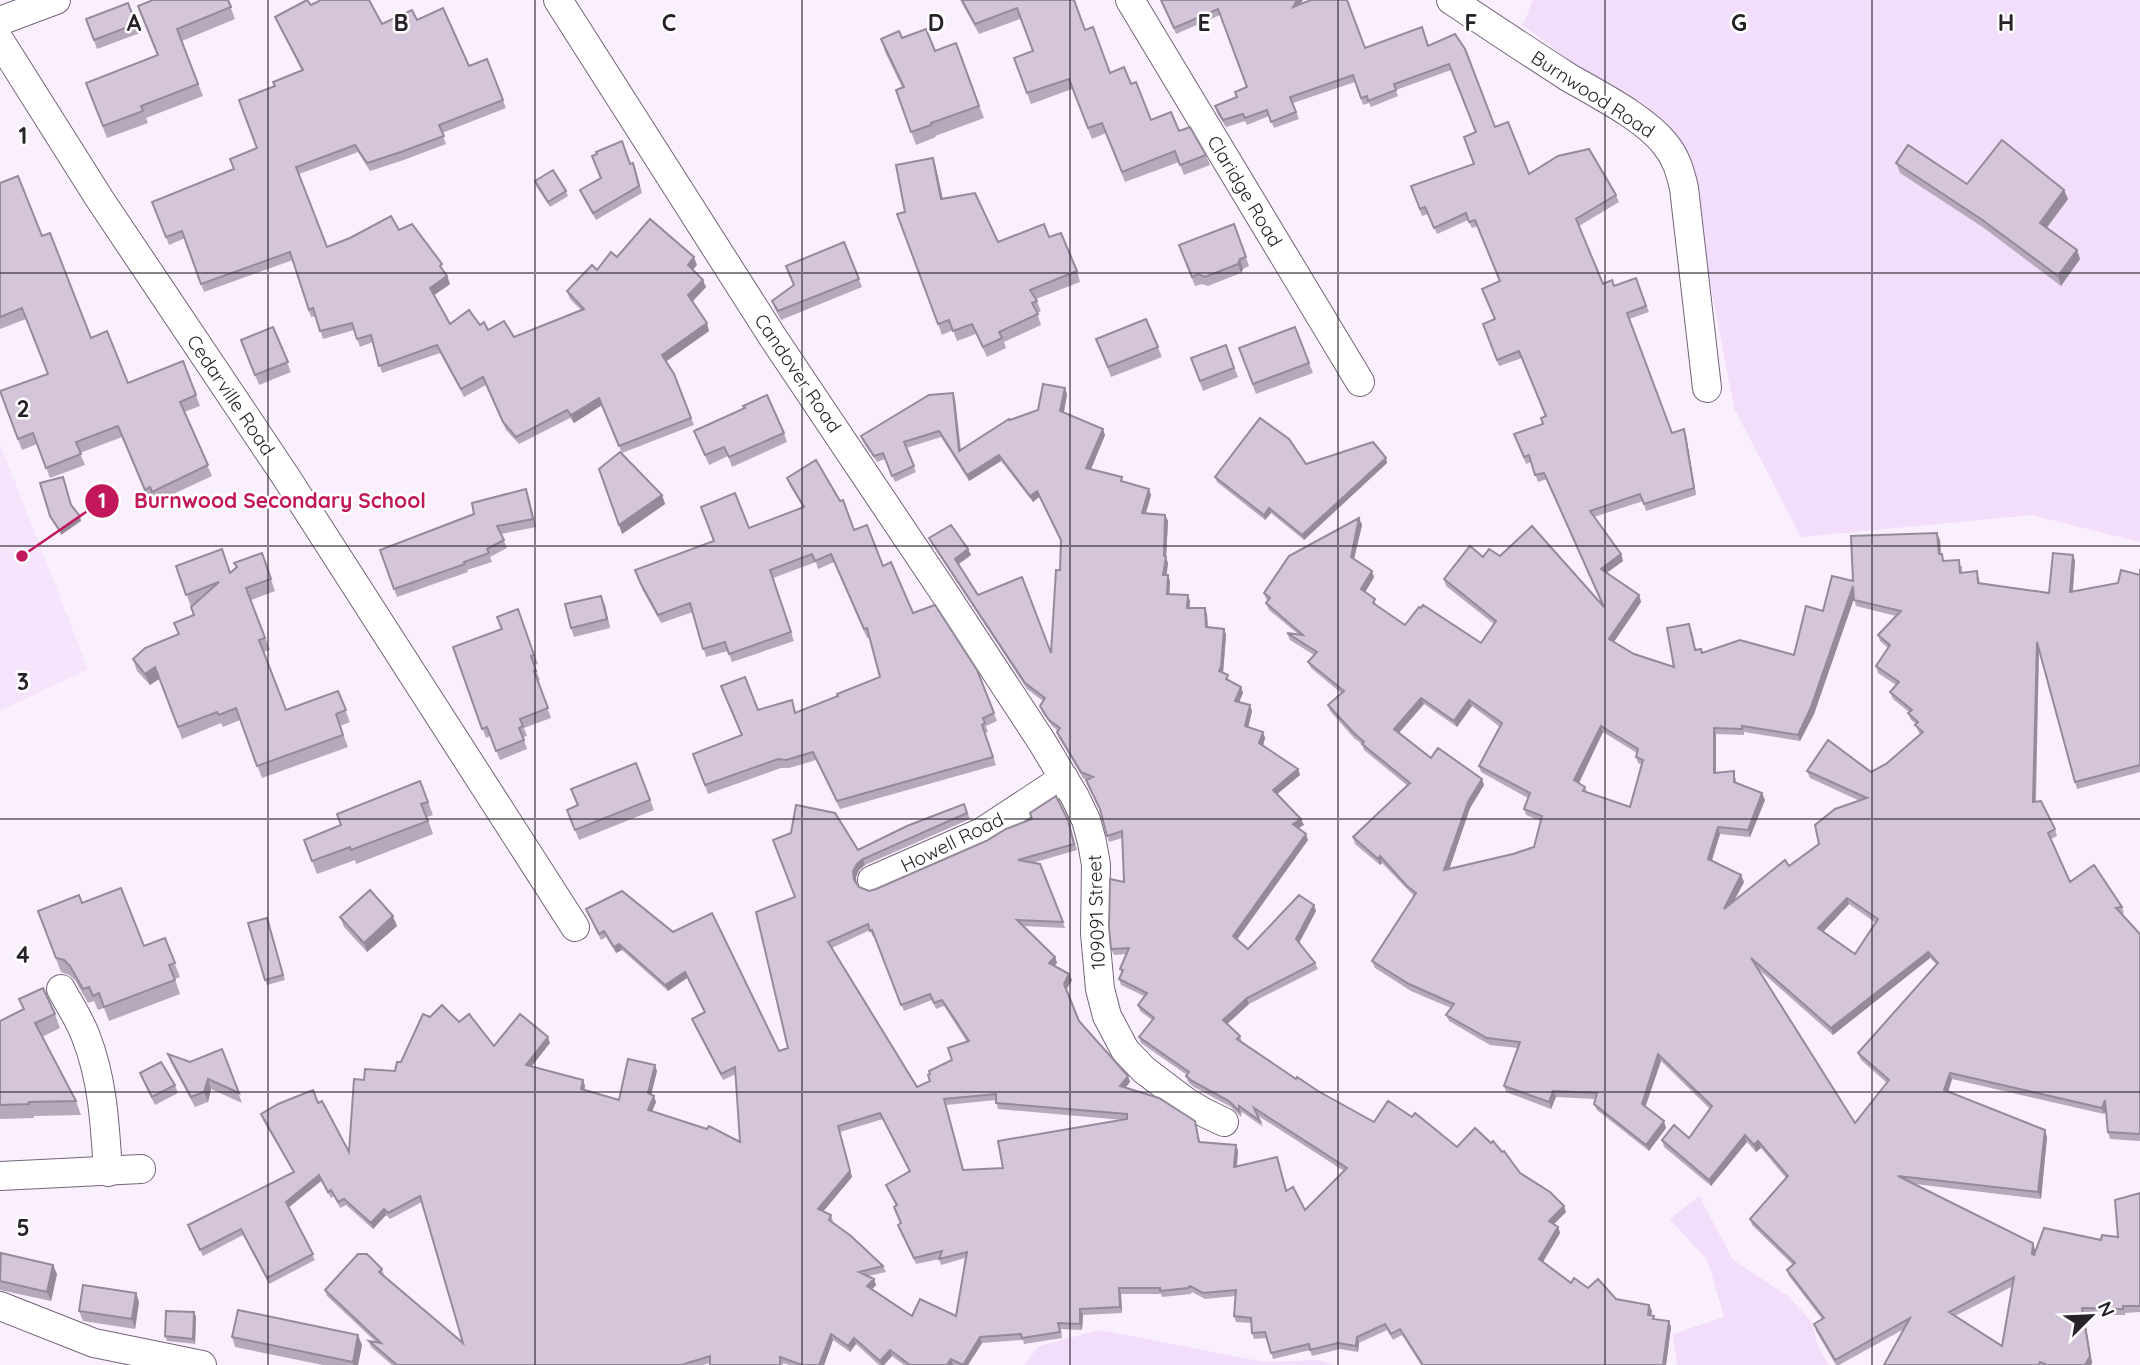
<svg xmlns="http://www.w3.org/2000/svg" width="2140" height="1365" font-family="Quicksand,sans-serif">
	<style>
		.built { fill: #f5e4fc }
		.green { fill: #f2ddfb }
		.lines { fill: none; stroke-linecap: round; stroke-linejoin: round }
		.minor-casing { stroke: #736579; stroke-width: 30 }
		.minor { stroke: #fff; stroke-width: 28 }
		.wall { fill: #b7a9bc; fill-rule: evenodd }
		.shaded-wall { fill: #958a99 }
		.building { fill: #d5c5db; stroke: #958a99; stroke-width: 2; fill-rule: evenodd }
		.grid { fill: none; stroke: #272129; stroke-width: 2; stroke-opacity: 0.55 }
		.labels { text-anchor: middle; dominant-baseline: central; stroke-width: 5; stroke-linejoin: round; paint-order: stroke }
		.street-label { font-size: 19px; fill: #272129; stroke: #fff }
		.grid-label { font-size: 23px; text-anchor: middle; font-weight: bold; fill: #272129; stroke: #fff; stroke-width: 5; stroke-linejoin: round; paint-order: stroke }
		.leader { fill: none; stroke: #c2185b; stroke-width: 2.5 }
		.callout-dot { fill: #c2185b; stroke: #fff; stroke-width: 2.5 }
		.mark-label { font-size: 21px; text-anchor: middle; font-weight: bold; fill: #fff }
		.callout-label { font-size: 21px; text-anchor: middle; font-weight: bold; fill: #c2185b; stroke: #fff; stroke-width: 5; stroke-linejoin: round; paint-order: stroke }
	</style>
	<rect width="100%" height="100%" fill="#f9effd"/>
	<!-- built -->
	<path class="built" d="M0 444 88 669 0 711Z"/>
	<!-- green -->
	<g class="green">
		<path d="M1533 0H2140V542L2031 515 1801 537 1734 408 1688 166 1670 137 1523 25Z"/>
		<path d="M1699 1196 1733 1260 1788 1296 1811 1321 1819 1348 1829 1365H1677L1673 1334 1724 1317 1708 1261 1670 1219Z"/>
		<path d="M1100 1330 1264 1362 1319 1360 1334 1365H1024L1039 1346Z"/>
	</g>
	<g class="lines">
		<defs>
			<g id="minor">
				<path d="M558 0 772 336 941 588 1042 742 1075 797 1086 820 1092 842 1096 865 1095 934 1100 989 1107 1016 1125 1050 1144 1070 1185 1101 1205 1113 1224 1122"/>
				<path d="M1130 0 1360 382"/>
				<path d="M1451 0C1490 26 1529 52 1568 77 1597 94 1645 118 1665 144 1676 157 1680 171 1684 188L1707 388"/>
				<path d="M0 21 56 0"/>
				<path d="M0 41 99 198 286 477 575 927"/>
				<path d="M872 880 982 832 1064 778"/>
				<path d="M61 989C69 1004 80 1020 86 1037 103 1080 105 1126 108 1172"/>
				<path d="M0 1176 141 1169"/>
				<path d="M0 1306 94 1343 202 1365"/>
			</g>
		</defs>
		<!-- minor casing -->
		<use href="#minor" class="minor-casing"/>
		<!-- minor -->
		<use href="#minor" class="minor"/>
	</g>
	<!-- wall -->
	<g class="wall">
		<path d="M228 0 235 19 182 41 203 96 146 118 148 123 107 138 86 83 157 55 138 6Z"/>
		<path d="M960 0H1074L1085 30 1110 73 1131 84 1151 120 1179 131 1206 155 1210 165 1184 175 1179 162 1125 182 1106 133 1092 139 1072 89 1031 104 1014 58 1033 51 1020 19 979 34Z"/>
		<path d="M1161 0 1301 4 1365 48 1428 46 1455 34 1495 127 1529 174 1616 195 1619 202 1579 226 1603 284 1614 286 1636 278 1649 312 1629 319 1672 433 1686 435 1696 495 1646 511 1643 501 1594 517 1621 554 1623 561 1607 573 1639 595 1641 602 1614 642 1634 654 1674 667 1692 631 1696 650 1701 649 1702 653 1794 655 1823 611 1853 581 1940 540 1941 554 1944 561 1962 566V573L1979 577 1980 584 2049 593 2073 555 2075 561 2073 591 2118 583 2140 575V569V772L2077 789 2039 650 2036 802 2055 829 2057 836 2051 839 2070 882 2122 907 2124 913 2122 914 2140 934V1141L2110 1139 2108 1132 2106 1110 2104 1114 1952 1079 1948 1091 2047 1137 2041 1199 1915 1184 2033 1243 2035 1250V1253L2118 1237 2140 1193V1312L2125 1313V1315H2084L2092 1363 2091 1365H1884L1904 1329 1839 1365H1836L1816 1331 1814 1324 1822 1319 1789 1276 1787 1270 1793 1265 1752 1225 1750 1219 1786 1178 1761 1148 1756 1152 1747 1142 1711 1186 1664 1147 1662 1140 1689 1138 1710 1109 1661 1061 1645 1107 1666 1128 1649 1151 1597 1110 1594 1104 1595 1099 1556 1097 1551 1109 1506 1092 1504 1086 1518 1048 1490 1045 1449 1021 1446 1015 1451 1008 1411 991 1375 968 1372 961 1414 896 1382 863 1380 865 1355 844 1353 837 1408 786 1364 750 1362 744 1355 739 1330 711 1328 705 1341 693 1311 668 1308 662 1314 655 1290 640 1287 633 1298 634 1269 610 1266 603 1268 601 1266 599 1264 593 1359 518 1362 525 1354 559 1374 577 1365 592 1378 606 1405 625 1481 643 1494 624 1446 586 1444 579 1483 557 1500 556 1603 606 1547 479 1538 482 1531 462 1526 464 1514 434 1543 424 1545 416 1522 358 1499 366 1483 324 1495 319 1500 281 1478 226 1472 228 1468 220 1437 234 1428 214 1422 216 1411 186 1474 164 1475 132 1451 70 1396 90 1398 96 1371 107 1369 103 1363 105 1355 82 1293 103 1299 119 1274 128 1269 116 1247 125 1245 121 1226 127 1217 113 1215 106 1237 97 1247 87 1220 15 1176 34ZM1854 598 1856 606 1896 616 1878 635 1880 641 1888 648 1876 666 1878 673 1896 685 1890 692 1893 699 1909 712 1908 713 1911 720 1916 724 1918 731 1920 734 1886 764 1871 772 1807 771 1810 778 1860 801 1819 844 1789 866 1734 901 1744 882 1741 875 1712 861 1720 834 1750 837 1765 800 1736 782V778L1716 772V734L1744 735V732L1800 741 1814 714ZM1424 704 1457 727 1472 706 1500 727 1479 766 1481 772 1528 798 1524 809 1526 815 1541 821 1534 847 1513 854 1449 869 1470 808 1484 785 1482 779 1431 758 1399 733ZM1603 732 1637 753 1636 757 1638 763 1642 765 1630 807 1587 792 1585 787 1579 783ZM1849 904 1876 923 1855 954 1823 932ZM1930 958 1937 965 1858 1053 1861 1060 1887 1083 1855 1123 1757 968 1833 1035ZM2013 1286 2002 1346 1955 1316 1992 1297Z"/>
		<path d="M128 3 140 33 97 49 86 19Z"/>
		<path d="M311 5 382 24 417 20 469 66 487 59 506 108 442 133 446 144 401 161 370 171 358 152 299 174 327 247 399 230 444 272 447 276 450 284 434 295 450 324 480 325 488 330 514 337 581 310 570 299 567 291 617 257 697 265 693 270 706 287 693 301 709 331 666 361 674 374 694 425 622 453 662 495 665 504 622 534V453L602 405 574 423 570 418 519 444 506 430 486 385 464 397 440 353 382 373 373 342 360 347 354 330 323 339 316 316 311 317 293 260 204 292 185 238 169 245 152 202 234 169 257 148 302 71 278 24 275 17Z"/>
		<path d="M902 38 935 51 956 43 984 118 935 136 936 137 916 145 896 90 902 87 885 52 881 39Z"/>
		<path d="M933 158 936 168 943 199 998 242 1049 237 1077 271 1080 282 1036 299 1041 311 1037 313 1041 325 1004 342 1006 348 987 357 976 334 957 341 953 330 942 335 897 214 905 212Z"/>
		<path d="M1896 163 1967 184 2064 190 2068 199 2047 228 2077 250 2080 259 2061 286 1984 228 1900 173Z"/>
		<path d="M630 164 636 170 642 193 596 220 583 197 580 190 601 178Z"/>
		<path d="M535 181 566 191 568 196 550 207 536 186Z"/>
		<path d="M0 183 42 236 91 338 128 383 183 361 200 406 184 412 212 476 156 502 154 498 149 501 122 437 80 453 85 465 50 478 37 444 22 450 0 392 48 374 26 319 0 329Z"/>
		<path d="M1234 224 1249 266 1243 269 1241 273 1208 286 1202 284 1195 286 1179 245Z"/>
		<path d="M844 242 862 287 781 320 775 309 772 301 794 285Z"/>
		<path d="M1146 319 1162 357 1111 377 1096 339Z"/>
		<path d="M273 327 291 372 259 385 241 340Z"/>
		<path d="M1295 327 1313 373 1256 394 1239 348Z"/>
		<path d="M1226 345 1238 377 1203 391 1191 358Z"/>
		<path d="M1067 394 1064 412 1105 435 1091 469 1123 482 1151 495 1146 513 1165 515 1168 521 1166 558 1168 563 1166 575 1170 581 1169 594 1190 601 1189 608 1207 614 1208 627 1224 629 1226 635 1223 673 1230 681 1241 687 1243 693 1239 702 1252 711 1248 728 1263 732 1265 738 1263 745 1298 769 1300 775 1277 794 1304 825 1298 828 1308 840 1237 940 1248 949 1316 911 1299 943 1315 963 1318 969 1249 1004 1227 1024 1240 1036 1242 1042 1296 1079 1374 1122 1457 1147 1491 1143 1502 1152 1520 1173 1566 1212 1554 1224 1558 1227 1560 1233 1543 1262 1571 1283 1616 1299 1649 1305 1652 1311 1651 1316 1655 1320 1671 1327 1666 1365H1421L1402 1335 1393 1340 1387 1330 1359 1343 1358 1352 1340 1349 1312 1356 1310 1350 1273 1359 1267 1338 1254 1339 1252 1333V1323L1236 1322 1234 1316 1236 1296 1205 1299 1192 1292 1191 1294 1162 1297 1161 1294H1121L1122 1313 1083 1315 1082 1330 1061 1329 1062 1338 1024 1344 1023 1340 982 1343 968 1365H904L892 1356 884 1365H879L856 1344 850 1352 833 1340 824 1365H789L783 1363V1365H710V1363L703 1365H392L371 1347 369 1341 376 1342 327 1296 325 1290 382 1269 384 1275 463 1343 422 1202 390 1219 386 1215 373 1229 346 1205 340 1208 334 1196 331 1198 321 1181 288 1208 315 1260 269 1284 243 1235 203 1256 188 1225 293 1172 263 1120 261 1114 318 1103 349 1152 364 1080 395 1071 430 1017 459 1022 494 1046 550 1043 531 1066 585 1086 584 1090 619 1100 657 1071 651 1095 656 1102 652 1111 740 1142 736 1074 723 1080 694 1025 692 1019 704 1012 687 978 668 991 622 950 616 953 606 937 601 940 586 909 622 891 779 1051 788 1048 794 897 858 850 964 804 970 819 865 865 859 870 856 877V882L859 887 869 891 876 889 1070 826 1077 850 1032 863 1040 864 1065 928 1023 926 1055 957 1057 963 1054 966 1072 980 1066 990 1079 1021 1128 1076 1130 1082 1125 1088 1195 1121 1200 1142 1236 1145 1238 1151 1237 1167 1277 1157 1287 1190 1305 1210 1344 1171 1257 1115 1263 1127 1242 1112 1241 1117 1231 1107 1194 1087 1188 1082 1186 1076 1187 1075 1141 1043 1139 1037 1152 1020 1140 1011 1138 1005 1144 996 1121 985 1119 979 1122 974 1120 969 1126 954 1114 955 1111 949 1124 882 1122 838 1109 842 1101 813 1088 786 1086 780 1083 778 1059 738 1057 732 1058 731 1052 726 1042 712 1040 706 1043 701 1027 689 932 544 929 538 968 549 971 555 959 564 978 595 1051 653 1060 570 1061 542 1039 497 1033 502 1001 461 969 481 941 437 906 448 916 472 895 482 885 459 877 462 863 442 861 436 955 399 961 450 1010 420 1038 410ZM870 930 873 937 874 936 904 1011 932 1000 936 1009 944 1006 967 1042 952 1060 930 1081 917 1087 832 948ZM996 1100 998 1109 1123 1120 1003 1168 964 1170 946 1105ZM883 1119 909 1171 886 1185 896 1206 894 1207 901 1223 898 1225 900 1231 916 1264 939 1259 941 1265 965 1258 956 1316H912L872 1289 876 1285 874 1279 868 1276 886 1272 883 1266 833 1223V1221L831 1215 823 1212 852 1177 840 1132Z"/>
		<path d="M694 431 784 433 787 442 732 467 728 456 709 465Z"/>
		<path d="M1386 458 1387 463 1304 540 1271 513 1265 520 1217 482 1215 477 1306 464Z"/>
		<path d="M787 478 854 530 883 566 913 613 977 670 997 721 986 726 988 732 985 733 996 765 840 809 816 760 789 768H781L708 794 693 754 742 735 758 710 796 712 838 696 880 677 869 637 867 638 834 562 818 569 816 562 773 578 794 641 732 662 728 651 706 657 693 612 661 623 643 591 635 570 803 507 790 486Z"/>
		<path d="M529 498 536 527 501 534 507 548 490 557 492 562 467 570 468 572 397 597 380 550Z"/>
		<path d="M262 553 275 591 251 600 270 650 263 652 286 710 338 691 350 722 340 726 348 747 262 778 240 720 223 727 221 723 182 739 159 679 150 685 137 671 133 659 178 634 194 615 176 566 230 573 236 567 234 563Z"/>
		<path d="M601 596 610 628 574 637 571 628Z"/>
		<path d="M518 609 538 664 534 665 540 680 538 681 551 718 524 728 527 736 523 737 527 749 500 760 490 736 486 738 453 647 502 629Z"/>
		<path d="M636 763 654 810 579 840 567 810 578 805Z"/>
		<path d="M420 781 433 815 427 817 433 834 356 864 355 860 317 874 304 840 341 825Z"/>
		<path d="M82 903 144 946 165 938 180 977 175 979 180 994 109 1021 104 1008 98 1010 94 1001 88 1003 75 980 69 975 61 972 38 911Z"/>
		<path d="M340 917 397 926 367 952 344 927Z"/>
		<path d="M267 918 285 980 267 985 248 923Z"/>
		<path d="M19 999 55 1014 60 1028 42 1037 76 1101 81 1115 34 1116V1118L0 1119V1021L23 1009Z"/>
		<path d="M222 1049 242 1103 211 1089 208 1102 195 1107 171 1063 168 1054 190 1062Z"/>
		<path d="M140 1073 175 1085 178 1093 155 1105 143 1081Z"/>
		<path d="M0 1258 57 1274 51 1301 0 1290Z"/>
		<path d="M136 1293 139 1302 135 1329 83 1321 79 1311Z"/>
		<path d="M194 1312 196 1317 195 1344 167 1341 165 1336Z"/>
		<path d="M232 1337 362 1345 358 1365H323L235 1347Z"/>
	</g>
	<!-- shaded-wall -->
	<g class="shaded-wall">
		<path d="M1297 0H1303L1295 13 1293 7Z"/>
		<path d="M933 158 936 168 945 210 941 199Z"/>
		<path d="M2064 190 2068 199 2043 232 2040 223Z"/>
		<path d="M2077 250 2080 259 2061 286 2058 276Z"/>
		<path d="M694 257 697 265 690 272 688 265Z"/>
		<path d="M1240 259 1243 269 1241 273 1238 264Z"/>
		<path d="M447 276 450 284 433 296 430 288Z"/>
		<path d="M703 280 706 287 691 303 688 295Z"/>
		<path d="M707 323 709 331 664 363 662 355Z"/>
		<path d="M1065 388 1067 394 1063 417 1060 411Z"/>
		<path d="M953 393 955 399 961 457 959 451Z"/>
		<path d="M599 398 602 405 574 423 571 415Z"/>
		<path d="M1103 429 1105 435 1089 474 1086 468Z"/>
		<path d="M1684 429 1686 435 1696 495 1694 488Z"/>
		<path d="M999 455 1001 461 969 481 967 475Z"/>
		<path d="M1386 458 1387 463 1304 540 1302 535Z"/>
		<path d="M526 489 529 498 536 527 533 519Z"/>
		<path d="M1149 489 1151 495 1144 519 1142 513Z"/>
		<path d="M1037 491 1039 497 1033 502 1030 496Z"/>
		<path d="M662 495 665 504 622 534 619 525Z"/>
		<path d="M1269 508 1271 513 1265 520 1264 515Z"/>
		<path d="M1165 515 1168 521 1166 558 1168 563 1166 581 1163 575Z"/>
		<path d="M80 516 81 521 61 535 60 531Z"/>
		<path d="M1359 518 1362 525 1353 563 1351 557Z"/>
		<path d="M1937 533 1940 540 1941 561 1939 554Z"/>
		<path d="M968 549 971 555 957 565 955 559Z"/>
		<path d="M1621 554 1623 561 1603 575 1601 569Z"/>
		<path d="M2073 555 2075 561 2072 598 2070 592Z"/>
		<path d="M1372 571 1374 577 1363 596 1361 589Z"/>
		<path d="M1168 575 1170 581 1169 600 1167 594Z"/>
		<path d="M1853 586 1856 593 1814 714 1800 741 1798 735Z"/>
		<path d="M1188 595 1190 601 1189 614 1187 608Z"/>
		<path d="M1639 595 1641 602 1611 646 1609 639Z"/>
		<path d="M601 596 605 605 610 628 607 619Z"/>
		<path d="M1205 608 1207 614 1208 633 1206 627Z"/>
		<path d="M1224 629 1226 635 1223 673 1219 671Z"/>
		<path d="M2037 642 2039 648 2035 809 2033 802Z"/>
		<path d="M155 667 159 679 150 685 145 674Z"/>
		<path d="M1241 687 1243 693 1237 707 1235 701Z"/>
		<path d="M1421 698 1424 704 1396 736 1394 729Z"/>
		<path d="M1469 700 1472 706 1457 727 1454 721Z"/>
		<path d="M1250 705 1252 711 1247 732 1245 726Z"/>
		<path d="M1601 726 1603 732 1577 787 1574 780Z"/>
		<path d="M1714 728 1716 734V779L1714 773Z"/>
		<path d="M1263 732 1265 738 1262 749 1259 743Z"/>
		<path d="M1298 769 1300 775 1275 796 1273 790Z"/>
		<path d="M1482 779 1484 785 1470 808 1447 876 1444 870 1468 802Z"/>
		<path d="M1762 793 1765 800 1750 837 1748 830Z"/>
		<path d="M1301 819 1304 825 1295 830 1293 824Z"/>
		<path d="M1718 827 1720 834 1710 865 1708 859Z"/>
		<path d="M1306 834 1308 840 1235 942 1233 936Z"/>
		<path d="M1380 856 1382 863 1380 865 1378 859Z"/>
		<path d="M863 859 865 865 859 870 856 877 857 886 854 880 853 871 857 864Z"/>
		<path d="M1741 875 1744 882 1726 916 1724 909Z"/>
		<path d="M1847 898 1849 904 1820 935 1818 928Z"/>
		<path d="M1314 905 1316 911 1298 945 1296 939Z"/>
		<path d="M393 916 397 926 367 952 364 943Z"/>
		<path d="M619 944 622 950 616 953 614 947Z"/>
		<path d="M1928 952 1930 958 1833 1035 1831 1028Z"/>
		<path d="M1055 957 1057 963 1051 969 1049 963Z"/>
		<path d="M685 972 687 978 668 991 665 985Z"/>
		<path d="M1069 974 1072 980 1066 990 1064 984Z"/>
		<path d="M1247 998 1249 1004 1225 1026 1223 1020Z"/>
		<path d="M548 1037 550 1043 528 1071 526 1065Z"/>
		<path d="M1658 1054 1661 1061 1644 1111 1642 1104Z"/>
		<path d="M655 1065 657 1071 650 1099 648 1093Z"/>
		<path d="M1950 1073 1952 1079 1947 1096 1944 1090Z"/>
		<path d="M1128 1076 1130 1082 1122 1092 1120 1086Z"/>
		<path d="M208 1079 211 1089 208 1102 204 1092Z"/>
		<path d="M583 1080 585 1086 583 1095 581 1089Z"/>
		<path d="M1553 1091 1556 1097 1551 1109 1549 1102Z"/>
		<path d="M654 1096 656 1102 650 1116 648 1110Z"/>
		<path d="M2105 1100 2107 1107 2104 1114 2102 1108Z"/>
		<path d="M1664 1121 1666 1128 1649 1151 1646 1145Z"/>
		<path d="M838 1126 852 1177 820 1215 818 1209Z"/>
		<path d="M2045 1130 2047 1137 2041 1199 2038 1192Z"/>
		<path d="M1745 1135 1747 1142 1711 1186 1709 1180Z"/>
		<path d="M1758 1141 1761 1148 1756 1152 1754 1145Z"/>
		<path d="M1236 1145 1238 1151 1236 1173 1234 1167Z"/>
		<path d="M319 1175 321 1181 288 1208 286 1202Z"/>
		<path d="M1564 1206 1566 1212 1551 1227 1549 1221Z"/>
		<path d="M384 1209 386 1215 373 1229 371 1223Z"/>
		<path d="M1558 1227 1560 1233 1541 1265 1539 1259Z"/>
		<path d="M2033 1243 2035 1250 2034 1260 2032 1254Z"/>
		<path d="M53 1265 57 1274 51 1301 47 1292Z"/>
		<path d="M874 1279 876 1285 869 1292 867 1286Z"/>
		<path d="M1119 1288 1121 1294 1122 1313 1120 1307Z"/>
		<path d="M136 1293 139 1302 135 1329 132 1319Z"/>
		<path d="M1649 1305 1652 1311 1650 1321 1648 1315Z"/>
		<path d="M2082 1308 2084 1315 2092 1363 2091 1365H2085Z"/>
		<path d="M1080 1309 1083 1315 1082 1330 1080 1324Z"/>
		<path d="M194 1312 196 1317 195 1344 193 1339Z"/>
		<path d="M1669 1321 1671 1327 1666 1365H1663Z"/>
		<path d="M831 1334 833 1340 824 1365H819Z"/>
		<path d="M358 1335 362 1345 358 1365H353V1362Z"/>
		<path d="M980 1337 982 1343 968 1365H963Z"/>
		<path d="M1357 1337 1359 1343 1358 1352 1356 1346Z"/>
		<path d="M854 1338 856 1344 850 1352 848 1346Z"/>
		<path d="M890 1350 892 1356 884 1365H881L880 1361Z"/>
		<path d="M951 1359 953 1365H947Z"/>
	</g>
	<!-- building -->
	<g class="building">
		<path d="M153 0H228L231 7 177 29 198 84 141 106 143 111 103 126 86 83 158 55 138 6Z"/>
		<path d="M307 0 311 5 321 0H369L382 24 412 10 417 20 443 8 469 66 487 59 503 100 439 125 444 136 398 153 367 163 355 145 296 167 327 247 350 238 391 216 399 230 412 224 442 264 440 266 447 276 430 288 450 324 469 310 480 325 484 322 488 330 504 321 514 337 584 309 567 291 592 265 597 270 611 252 617 257 650 219 694 257 688 265 703 280 688 295 707 323 662 355 674 374 691 418 619 446 599 398 571 415 567 410 516 437 503 422 483 377 461 389 437 345 379 366 371 335 357 339 352 323 320 331 313 308 309 310 290 252 201 284 182 231 166 237 152 202 234 169 230 159 257 148 239 100 275 86 273 82 303 70 275 17Z"/>
		<path d="M962 0H1074L1085 30 1093 27 1110 73 1124 67 1131 84 1136 82 1151 120 1171 112 1179 131 1190 127 1206 155 1180 165 1175 151 1122 172 1102 123 1088 128 1069 79 1027 93 1014 58 1033 51 1017 8 975 24Z"/>
		<path d="M1161 0H1297L1293 7 1311 0H1347L1365 48 1422 27 1428 46 1455 34 1465 49 1495 127 1508 122 1529 174 1558 156 1589 149 1616 195 1576 219 1603 284 1612 280 1614 286 1636 278 1646 306 1627 313 1672 433 1684 429 1694 488 1644 504 1640 494 1590 511 1621 554 1601 569 1639 595 1609 639 1634 654 1674 667 1667 628 1689 624 1695 650 1701 649 1702 653 1740 640 1794 655 1806 606 1823 611 1832 576 1853 581 1851 536 1937 533 1939 554H1942L1943 561 1959 560 1960 573 1977 571 1978 583 2049 593 2053 553 2073 555 2070 592 2118 583 2121 570 2140 575V569V765L2075 782 2037 642 2033 802 2041 801 2055 829 2048 833 2070 882 2094 865 2122 907 2116 908 2140 934V1134L2108 1132 2105 1100 2102 1108 1950 1073 1944 1090 2045 1130 2038 1192 1898 1176 2033 1243 2032 1254 2034 1255 2044 1228 2101 1240 2102 1235 2118 1237 2115 1200 2140 1193V1306H2123V1309L2082 1308 2090 1356 2085 1365H2047L2040 1362 2038 1365H1884L1910 1318 1835 1360 1814 1324 1824 1318 1787 1270 1795 1263 1750 1219 1788 1176 1758 1141 1754 1145 1745 1135 1709 1180 1662 1140 1674 1125 1689 1138 1712 1106 1658 1054 1642 1104 1664 1121 1646 1145 1594 1104 1597 1093 1553 1091 1549 1102 1504 1086 1520 1042 1487 1038 1446 1015 1454 1004 1409 984 1372 961 1416 893 1407 886 1380 856 1378 859 1353 837 1410 783 1362 744 1364 742 1353 732 1328 705 1344 691 1308 662 1317 652 1287 633 1303 635 1266 603 1270 598 1264 593 1289 556 1359 518 1351 557 1372 571 1361 589 1375 599 1373 603 1405 625 1419 607 1421 608 1423 605 1481 643 1496 621 1444 579 1470 546 1483 557 1489 549 1500 556 1532 526 1604 607 1544 473 1535 475 1529 455 1524 457 1514 434 1543 424 1541 418 1546 416 1519 351 1497 360 1483 324 1495 319 1482 289 1500 281 1475 220 1469 222 1466 213 1434 228 1425 207 1420 209 1411 186 1474 164 1464 137 1476 132 1449 64 1394 84 1396 90 1368 101 1367 96 1361 98 1353 75 1290 97 1296 112 1271 122 1267 110 1245 118 1243 114 1223 120 1215 106 1237 97 1235 92 1247 87 1218 9 1174 28ZM1853 586 1854 600 1901 611 1878 635 1890 645 1876 666 1899 682 1890 692 1912 710 1908 713 1918 722 1915 725 1923 732 1886 764 1871 772 1828 740 1807 771 1867 798 1835 809 1815 825 1819 844 1789 866 1785 860 1724 909 1741 875 1708 859 1718 827 1748 830 1762 793 1734 782V771L1714 773V728L1742 729V726L1798 735 1811 707ZM1421 698 1454 721 1469 700 1502 723 1479 766 1530 793 1524 809 1542 816 1534 847 1513 854 1444 870 1468 802 1482 779 1438 748 1431 758 1394 729ZM1601 726 1638 749 1636 757 1643 760 1630 807 1583 791 1585 787 1574 780ZM1847 898 1878 919 1855 954 1818 928ZM1928 952 1938 963 1858 1053 1889 1080 1855 1123 1751 958 1831 1028ZM2014 1277 2002 1346 1949 1312Z"/>
		<path d="M128 3 136 24 94 40 86 19Z"/>
		<path d="M926 29 935 51 956 43 979 106 931 123V125L911 132 896 90 904 87 881 39 899 31 902 38Z"/>
		<path d="M2002 140 2064 190 2040 223 2077 250 2058 276 1981 219 1896 163 1908 145 1967 184Z"/>
		<path d="M622 141 630 164 633 163 639 186 593 213 580 190 601 178 592 156 597 154 596 152Z"/>
		<path d="M933 158 941 199 975 193 998 242 1044 224 1049 237 1061 233 1077 271 1030 290 1037 301 1032 303 1038 314 999 332 1002 338 983 347 972 324 953 331 949 320 938 324 897 214 905 212 896 165Z"/>
		<path d="M553 170 566 191 548 202 535 181Z"/>
		<path d="M18 176 42 236 50 233 91 338 107 331 128 383 183 361 196 395 180 402 208 465 152 492 150 487 145 490 118 426 76 442 81 454 46 468 33 433 18 439 0 391 48 374 22 308 0 317V183Z"/>
		<path d="M1234 224 1246 257 1240 259 1238 264 1205 277 1198 274 1192 277 1179 245Z"/>
		<path d="M844 242 859 279 778 311 772 301 794 285 786 266Z"/>
		<path d="M1146 319 1158 347 1108 367 1096 339Z"/>
		<path d="M273 327 288 362 255 375 241 340Z"/>
		<path d="M1295 327 1309 363 1253 384 1239 348Z"/>
		<path d="M1226 345 1234 368 1200 381 1191 358Z"/>
		<path d="M1043 384 1065 388 1060 411 1103 429 1086 468 1122 477 1121 481 1149 489 1142 513 1165 515 1164 556 1166 557 1163 575H1168L1167 594 1188 595 1187 608H1205L1206 627 1224 629 1221 667 1219 671 1228 675 1226 679 1241 687 1235 701 1250 705 1245 726 1263 732 1259 743 1298 769 1273 790 1301 819 1293 824 1306 834 1233 936 1248 949 1299 895 1314 905 1296 939 1315 963 1247 998 1223 1020 1240 1036 1237 1039 1296 1079 1297 1077 1318 1091 1374 1122 1388 1101 1412 1117 1415 1113 1457 1147 1475 1128 1491 1143 1493 1141 1502 1152 1504 1151 1520 1173 1550 1192 1564 1206 1549 1221 1558 1227 1539 1259 1571 1283 1574 1278 1588 1288 1598 1279 1616 1299 1649 1305 1648 1315 1654 1316 1653 1319 1669 1321 1663 1365H1423L1400 1329 1391 1334 1385 1324 1357 1337 1356 1346 1338 1343 1310 1350 1309 1344 1271 1353 1265 1332 1252 1333 1251 1318 1234 1316 1236 1290 1203 1293 1190 1286 1188 1288 1160 1291V1288H1119L1120 1307 1080 1309V1324L1058 1323 1060 1332 1022 1338 1021 1334 980 1337 963 1365 951 1359 947 1365H910L890 1350 880 1361 854 1338 848 1346 831 1334 819 1365H802L780 1357V1365H710V1356L681 1365H397L369 1341 381 1343 325 1290 358 1254H367L382 1269 379 1272 463 1343 420 1196 388 1213 384 1209 371 1223 344 1199 338 1202 331 1190 328 1192 319 1175 286 1202 313 1254 267 1278 241 1229 200 1250 188 1225 294 1172 261 1114 278 1104 313 1090 318 1103 322 1101 349 1152 354 1079 364 1080 365 1069 395 1071 397 1062H401L423 1014 430 1017 442 1005 459 1022 469 1014 494 1046 520 1014 548 1037 526 1065 583 1080 581 1089 619 1100 628 1059 655 1065 648 1093 654 1096 648 1110 707 1129 709 1126 740 1142 735 1067 721 1074 692 1019 705 1012 685 972 665 985 619 944 614 947 604 931 599 934 586 909 622 891 673 932 712 913 779 1051 788 1048 756 912 795 897 773 840 791 833 796 805 835 813 858 850 907 826 964 804 967 813 863 859 857 864 853 871 854 880 859 887 869 891 876 889 986 841 1006 829 1032 819 1030 813 1056 796 1068 820 1074 844 1018 860 1040 864 1063 922 1017 920 1055 957 1049 963 1069 974 1064 984 1079 1021 1128 1076 1120 1086 1159 1098 1195 1121 1199 1142 1236 1145 1234 1167 1277 1157 1286 1191 1293 1187 1305 1210 1347 1168 1254 1108 1260 1121 1239 1106V1111L1229 1101 1192 1081 1186 1076 1189 1072 1139 1037 1154 1018 1138 1005 1147 993 1119 979 1123 970 1120 969 1129 948 1111 949 1109 927 1110 879 1124 882 1122 831 1107 836 1100 809 1086 780 1093 777 1081 772 1057 732 1060 728 1049 720 1040 706 1045 698 1025 683 929 538 951 525 968 549 955 559 978 595 1022 577 1051 653 1056 570H1060L1061 540 1037 491 1030 496 999 455 967 475 939 431 904 442 914 466 892 476 883 453 874 456 861 436 929 395 953 393 959 451 1009 419 1010 420 1038 410ZM868 924 870 931 872 930 901 1005 930 994 934 1003 942 1000 969 1041 948 1048 952 1060 929 1071 930 1074 928 1075 930 1081 917 1087 828 942ZM996 1094V1103L1127 1114V1119L998 1141 1003 1168 963 1170 944 1099ZM880 1113 910 1171 886 1185 897 1205 894 1207 901 1223 898 1225 914 1258 942 1251 939 1259 967 1252 956 1316 920 1299 912 1316 867 1286 874 1279 859 1272 883 1266 851 1236 829 1220 831 1215 818 1209 850 1171 838 1126Z"/>
		<path d="M767 395 784 433 729 457 724 447 705 455 694 431 745 408 743 406Z"/>
		<path d="M1260 418 1289 439 1306 464 1373 442 1386 458 1302 535 1269 508 1264 515 1215 477Z"/>
		<path d="M620 452 662 495 619 525 599 469Z"/>
		<path d="M816 460 840 501 843 500 854 530 867 525 883 566 891 562 913 613 935 605 977 670 994 713 983 718 985 723 982 725 993 757 837 801 813 752 786 760 778 759 705 785 693 754 742 735 721 686 745 677 758 710 792 700 795 713 838 696 837 694 880 677 867 628 864 629 831 554 815 561 812 554 770 570 791 632 729 654 725 642 703 649 690 603 658 615 640 582 635 570 714 541 701 507 735 493 749 528 804 507 787 478Z"/>
		<path d="M63 477 71 505 80 516 60 531 50 516 40 483Z"/>
		<path d="M526 489 533 519 497 526 504 540 487 549 489 553 464 562 465 564 394 589 380 550 474 514 472 503Z"/>
		<path d="M222 549 230 573 237 567 234 563 262 553 271 579 246 588 265 638 259 640 286 710 338 691 346 710 336 714 343 735 257 766 236 708 219 715 217 712 178 727 155 667 145 674 133 659 145 648 179 634 174 623 194 615 191 607 219 582 186 595 176 566Z"/>
		<path d="M601 596 607 619 571 628 565 604Z"/>
		<path d="M518 609 534 655 531 656 536 671H534L548 708 520 719 523 726 519 728 524 740 496 751 487 727 482 729 453 647 502 629 497 617Z"/>
		<path d="M636 763 650 800 575 830 567 810 578 805 571 789Z"/>
		<path d="M420 781 428 802 421 804 428 821 351 850 350 847 312 861 304 840 341 825 337 814Z"/>
		<path d="M121 888 144 946 165 938 175 963 169 965 175 980 104 1007 99 993 93 996 89 987 83 989 70 966 64 960 56 958 38 911 79 895 82 903Z"/>
		<path d="M370 890 393 916 364 943 340 917Z"/>
		<path d="M267 918 283 975 265 980 248 923Z"/>
		<path d="M43 988 55 1014 35 1023 76 1101 29 1102V1104L0 1105V1021L24 1009 19 999Z"/>
		<path d="M222 1049 239 1093 208 1079 204 1092 191 1097 168 1054 190 1062Z"/>
		<path d="M161 1062 175 1085 152 1097 140 1073Z"/>
		<path d="M1 1253 53 1265 47 1292 0 1281Z"/>
		<path d="M83 1285 136 1293 132 1319 79 1311Z"/>
		<path d="M238 1310 358 1335 353 1362 232 1337Z"/>
		<path d="M166 1311 194 1312 193 1339 165 1336Z"/>
	</g>
	<!-- grid -->
	<path class="grid" d="M268 0V1365M535 0V1365M802 0V1365M1070 0V1365M1338 0V1365M1605 0V1365M1872 0V1365M0 273H2140M0 546H2140M0 819H2140M0 1092H2140"/>
	<g class="labels">
		<!-- street labels -->
		<g class="street-label">
			<text transform="translate(1593 94) rotate(33)">Burnwood Road</text>
			<text transform="translate(1245 191) rotate(59)">Claridge Road</text>
			<text transform="translate(798 373) rotate(56)">Candover Road</text>
			<text transform="translate(231 395) rotate(56)">Cedarville Road</text>
			<text transform="translate(952 842) rotate(-26)">Howell Road</text>
			<text transform="translate(1096 912) rotate(-92)">109091 Street</text>
		</g>
	</g>
	<g class="grid-label">
		<text x="134" y="31">A</text>
		<text x="401" y="31">B</text>
		<text x="669" y="31">C</text>
		<text x="936" y="31">D</text>
		<text x="1204" y="31">E</text>
		<text x="1471" y="31">F</text>
		<text x="1739" y="31">G</text>
		<text x="2006" y="31">H</text>
		<text x="23" y="144">1</text>
		<text x="23" y="417">2</text>
		<text x="23" y="690">3</text>
		<text x="23" y="963">4</text>
		<text x="23" y="1236">5</text>
	</g>
	<!-- callouts -->
	<path class="leader" d="M22 556L102 501"/>
	<g class="callout-dot">
		<circle cx="22" cy="556" r="7"/>
		<circle cx="102" cy="501" r="18"/>
	</g>
	<g class="mark-label">
		<text x="102" y="508">1</text>
	</g>
	<g class="callout-label">
		<text x="280" y="508">Burnwood Secondary School</text>
	</g>
	<!-- north arrow -->
	<g transform="translate(2091 1316) rotate(66)" stroke="#ffffff" stroke-width="5" paint-order="stroke">
	<path d="M0-5L12 26L0 18L-12 26Z" fill="#272129"/>
	<text y="-10" font-size="19" font-weight="bold" text-anchor="middle" fill="#272129">N</text>
	</g>
</svg>
